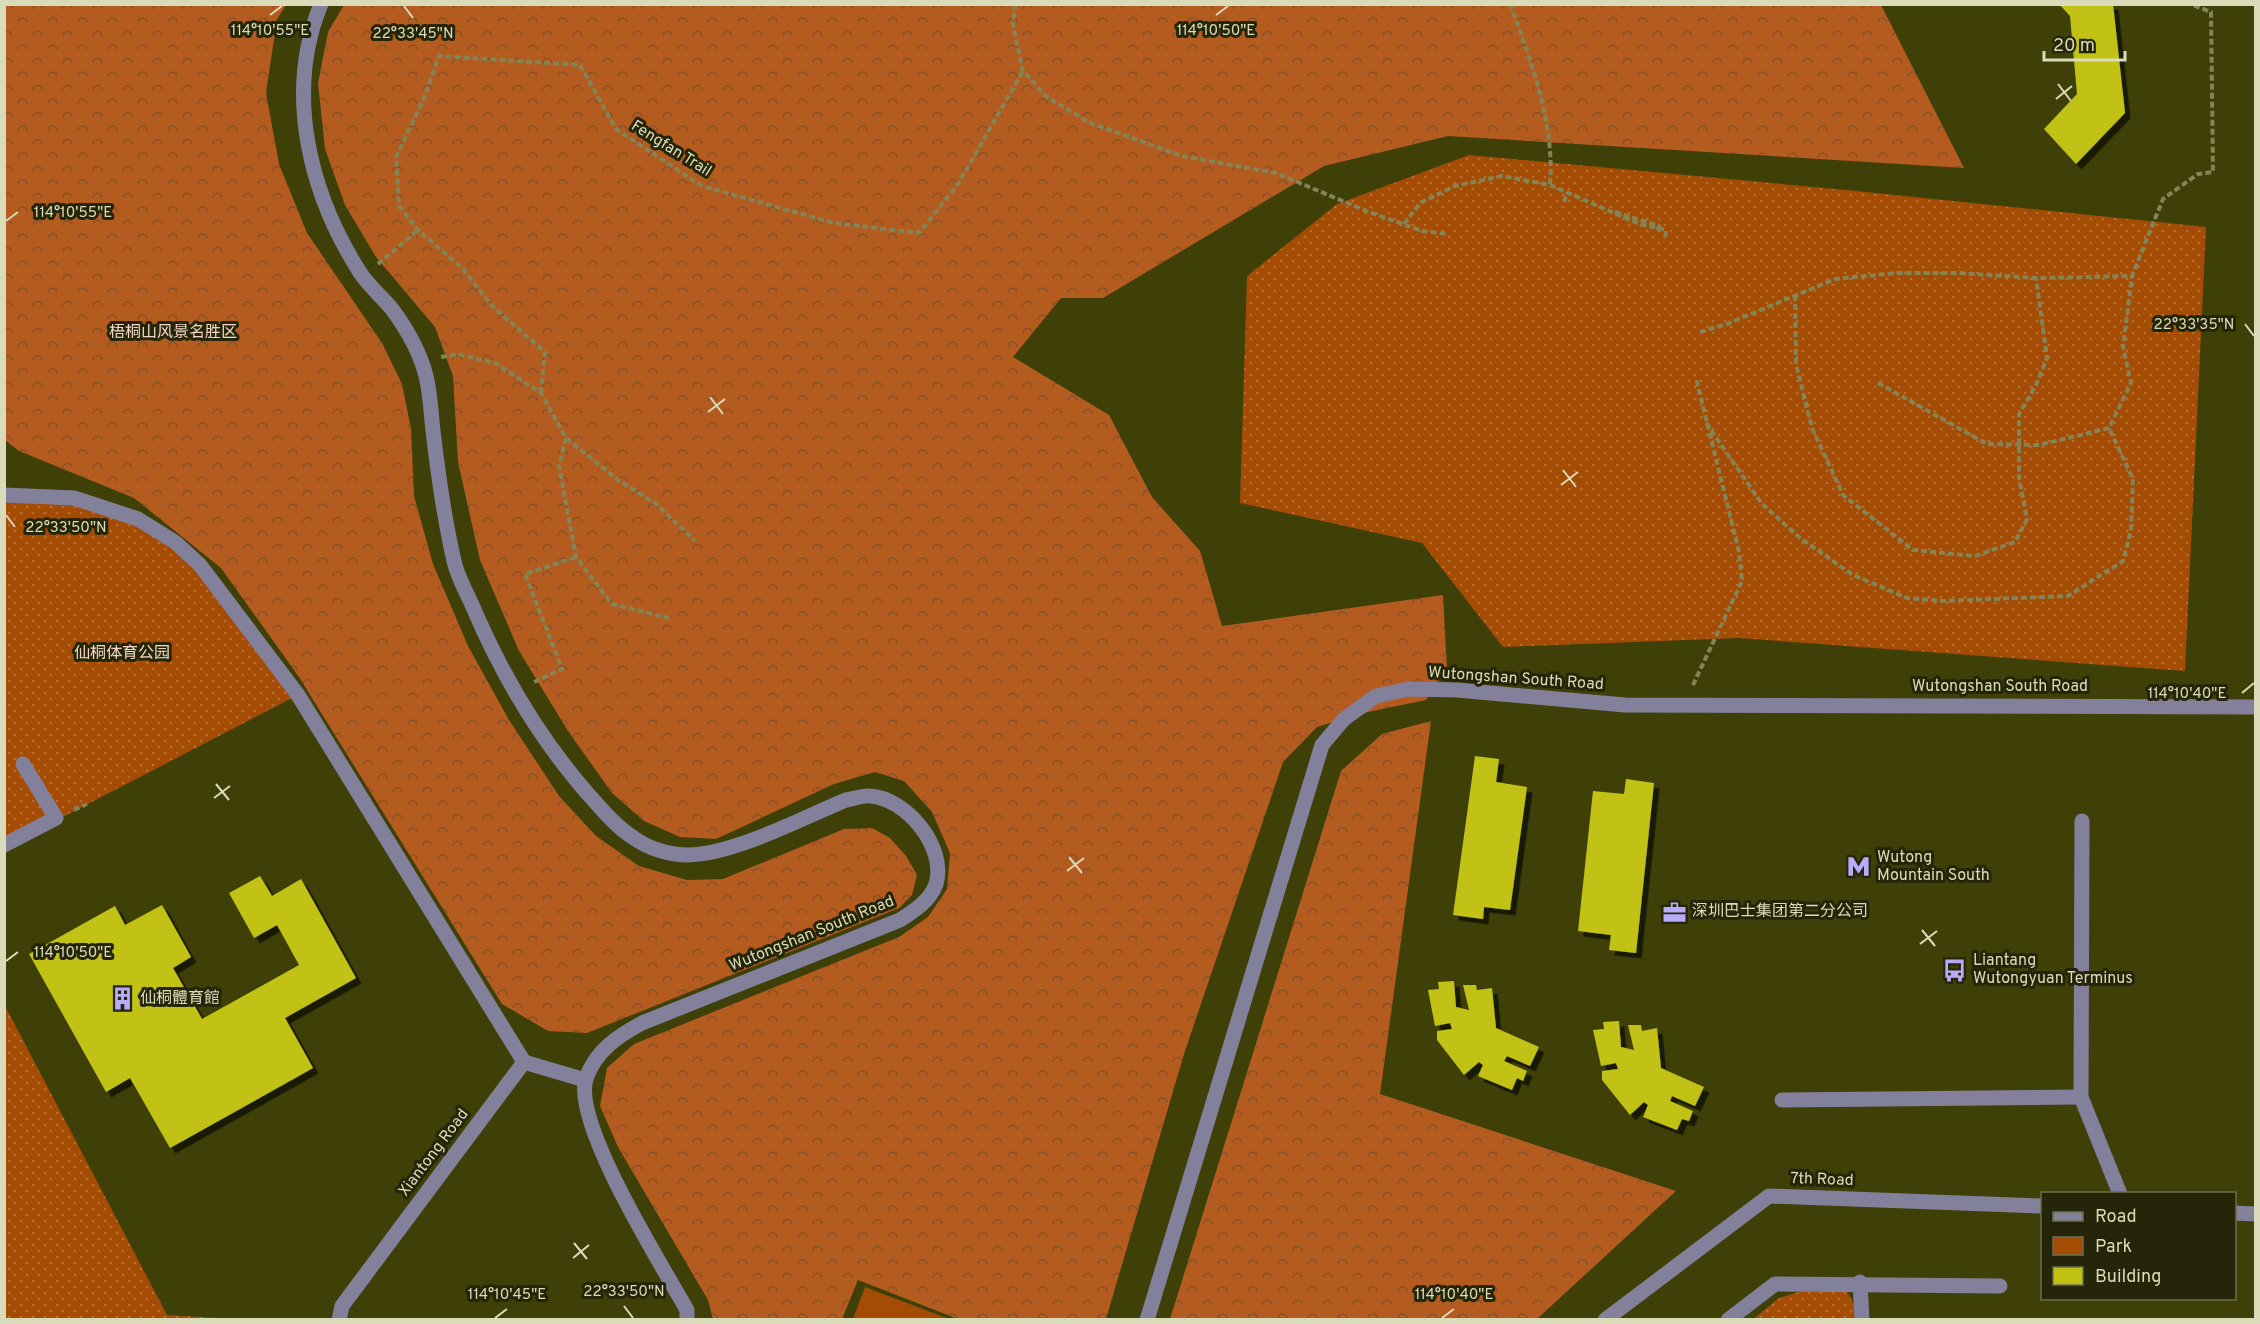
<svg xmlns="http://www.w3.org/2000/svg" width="2260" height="1324" font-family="Overpass,'Noto Sans SC',sans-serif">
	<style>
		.green { fill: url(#green-dots) }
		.forest { fill: url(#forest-crowns) }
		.pitch { fill: #a44b04 }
		.building { fill: #c2c213; filter: url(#shadow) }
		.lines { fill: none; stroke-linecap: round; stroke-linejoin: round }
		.path { stroke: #848557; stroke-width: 4; stroke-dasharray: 6 3; stroke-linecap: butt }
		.minor { stroke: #82809b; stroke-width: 15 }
		.ticks { fill: none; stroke: #dadbb9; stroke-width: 2 }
		.labels { text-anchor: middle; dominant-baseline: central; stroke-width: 6; stroke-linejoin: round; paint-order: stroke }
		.street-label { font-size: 16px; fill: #dadbb9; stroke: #252509 }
		.park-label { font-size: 16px; fill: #f3d5c5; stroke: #252509 }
		.poi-label { font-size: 16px; fill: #dadbb9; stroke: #252509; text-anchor: start }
		.ticks-label { font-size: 15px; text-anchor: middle; fill: #dadbb9; stroke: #252509; stroke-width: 6; stroke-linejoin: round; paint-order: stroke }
	</style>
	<defs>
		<pattern id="green-dots" width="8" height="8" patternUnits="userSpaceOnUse" patternTransform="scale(1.5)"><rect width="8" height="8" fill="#a44b04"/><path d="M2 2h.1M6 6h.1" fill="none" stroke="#b46d32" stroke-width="1.8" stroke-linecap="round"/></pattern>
		<pattern id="forest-crowns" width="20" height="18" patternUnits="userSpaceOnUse" patternTransform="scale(1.5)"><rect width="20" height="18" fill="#b45b1f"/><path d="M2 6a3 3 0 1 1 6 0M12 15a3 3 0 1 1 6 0" fill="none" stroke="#865129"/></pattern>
		<filter id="shadow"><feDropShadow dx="5.5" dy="5.5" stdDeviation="0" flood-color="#0009"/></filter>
	</defs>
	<rect width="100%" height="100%" fill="#3f4008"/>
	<!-- green -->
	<g class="green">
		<path d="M1469 155 1846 190 2206 227 2185 671 1738 638 1503 647 1422 543 1240 503 1247 276 1337 204Z"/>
		<path d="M5 495 74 498 175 542 298 695 5 847Z"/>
		<path d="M4 1004 167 1315 235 1319H5Z"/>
		<path d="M1815 1287 1846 1290 1854 1304V1319L1752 1320 1779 1298Z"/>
	</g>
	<!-- forest -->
	<g class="forest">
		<path d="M4 5H286L277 19 266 93 279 164 307 233 382 343 402 384 411 429 414 496 433 564 468 646 509 720 559 796 596 836 639 866 687 880 723 879 844 829 872 828 890 838 906 856 917 875 912 895 899 908 587 1033 548 1031 502 1004 299 677 221 568 134 498 19 451 5 440Z"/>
		<path d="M344 5H1881L1964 168 1448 136 1324 166 1103 298H1061L1013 357 1109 415 1152 497 1200 551 1222 626 1443 595 1447 669 1426 700 1363 713 1317 727 1283 762 1184 1054 1106 1319H958L858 1280 842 1319H713L708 1300 618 1147 600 1106 607 1068 634 1044 899 937 928 917 947 889 950 853 932 812 904 781 875 772 834 784 716 839 680 837 644 821 612 793 568 731 519 651 480 560 458 462 453 376 435 327 376 257 345 205 325 149 318 83 328 32Z"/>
		<path d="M1431 721 1380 1094 1676 1191 1537 1319H1170L1341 771 1382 734Z"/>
	</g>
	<!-- pitch -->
	<path class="pitch" d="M865 1287 949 1319H853Z"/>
	<!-- building -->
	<g class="building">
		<path d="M2059 4H2113L2125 113 2076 164 2044 129 2077 94 2070 16Z"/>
		<path d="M1475 756 1499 759 1496 782 1527 787 1510 910 1484 907 1483 919 1453 915Z"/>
		<path d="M1626 779 1654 783 1636 953 1609 950 1611 935 1578 931 1593 791 1624 794Z"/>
		<path d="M260 876 272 896 301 879 356 978 285 1018 313 1068 170 1148 130 1078 106 1092 29 954 115 906 125 925 162 905 191 957 173 968 202 1019 299 965 277 925 254 938 229 893Z"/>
		<path d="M1454 981 1456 1007 1469 1010 1463 985H1476L1477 990 1492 988 1496 1028 1539 1047 1530 1066 1507 1056 1504 1061 1527 1071 1523 1081 1517 1078 1512 1090 1478 1076 1483 1065 1479 1062 1464 1075 1437 1040V1031L1452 1029 1450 1023 1435 1026 1428 990 1439 989 1438 982Z"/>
		<path d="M1619 1021 1621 1047 1634 1050 1628 1025H1641L1642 1031 1657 1028 1661 1068 1704 1087 1695 1106 1672 1096 1670 1101 1693 1111 1689 1121 1682 1119 1677 1130 1643 1117 1648 1105 1644 1102 1630 1115 1602 1080V1071L1618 1069 1616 1063 1601 1066 1593 1030 1604 1029 1603 1022Z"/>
	</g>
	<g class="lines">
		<!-- path -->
		<g class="path">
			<path d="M1015 4 1013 26 1023 71 1047 97 1088 122 1182 156 1276 173 1364 210 1422 231 1447 234"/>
			<path d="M1510 4C1531 61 1555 123 1550 185"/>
			<path d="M1564 202 1567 193"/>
			<path d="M1615 212 1659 226 1657 233"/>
			<path d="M1404 224 1420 203 1455 186 1502 176 1550 185 1639 224 1666 230 1665 240"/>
			<path d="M378 264 418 230"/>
			<path d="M1795 295 1796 364 1812 428 1843 495 1913 550 1975 556 2015 542 2027 519 2019 478V414L2036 385 2047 358 2036 278"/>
			<path d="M1700 332 1727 324 1835 279 1896 273H1958L2036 278 2132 276 2163 199 2198 174 2213 172 2211 12 2190 4"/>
			<path d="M441 357 458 354 497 364 541 393 566 438 618 480 655 503 695 541"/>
			<path d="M1878 383 1987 444 2039 445 2109 428 2131 383 2123 347 2132 276"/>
			<path d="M541 393 545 352 491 305 463 269 418 230 399 206 396 157 425 96 439 56 580 65 616 129 702 186 834 223 919 233 958 184 1023 71"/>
			<path d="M1706 423 1762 504 1800 538 1853 575 1907 598 1942 601 2068 596 2123 561 2131 530 2133 479 2109 428"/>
			<path d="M566 438 559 466 576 557 612 604 669 618"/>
			<path d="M534 682 562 669 525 574 576 557"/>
			<path d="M1693 685 1742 581 1739 552 1696 378"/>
			<path d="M74 810 87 804"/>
		</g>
		<!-- minor -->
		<g class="minor">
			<path d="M321 4C284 94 310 195 361 274 370 287 382 297 392 309 406 328 420 352 426 376 431 396 431 418 434 439 439 481 445 523 455 565 459 579 467 594 473 607 502 675 539 738 588 794 602 809 616 827 634 838 649 849 670 855 688 855 735 854 802 818 846 800 853 799 863 795 870 796 906 798 947 847 936 884 930 901 914 911 900 920L642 1023C618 1036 595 1051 586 1079 572 1123 663 1267 687 1310V1320"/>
			<path d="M4 495 74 498 138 519 175 542 200 565 298 695 524 1062"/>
			<path d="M2082 821 2081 1097 2120 1194"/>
			<path d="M4 845 56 818 23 764"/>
			<path d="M1782 1100 2081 1097"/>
			<path d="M2234 1213 2256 1214"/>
			<path d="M1860 1282 1862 1320"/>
			<path d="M339 1320 342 1306 524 1062 585 1080"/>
			<path d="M1147 1320 1322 745 1344 719 1376 696 1408 689 1457 690 1625 705 2256 707"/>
			<path d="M1605 1320 1769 1196 2042 1206"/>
			<path d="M1728 1320 1775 1284 2000 1286"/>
		</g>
	</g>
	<!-- ticks -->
	<path class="ticks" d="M404 6 413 18M270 15 282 6M1216 15 1228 6M2058 84 2071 101M2056 99 2072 86M6 221 18 212M2245 324 2254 336M710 397 723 414M708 412 725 399M1563 470 1576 487M1561 485 1578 472M6 515 15 527M2242 693 2254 683M216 784 229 800M214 798 230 786M1069 857 1082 873M1067 871 1084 858M1922 930 1935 946M1920 944 1937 931M6 961 18 952M574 1243 587 1259M573 1258 589 1245M624 1306 633 1318M495 1318 507 1309M1442 1318 1454 1309"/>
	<!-- icons -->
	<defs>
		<symbol id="metro-bare" viewBox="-9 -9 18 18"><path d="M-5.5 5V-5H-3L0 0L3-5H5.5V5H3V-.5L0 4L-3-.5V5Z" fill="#b6acf8" stroke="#252509" stroke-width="2.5" paint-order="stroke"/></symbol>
		<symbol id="office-bare" viewBox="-9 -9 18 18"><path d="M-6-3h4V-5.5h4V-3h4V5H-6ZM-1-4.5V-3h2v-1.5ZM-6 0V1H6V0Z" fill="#b6acf8" stroke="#252509" stroke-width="2.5" paint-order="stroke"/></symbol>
		<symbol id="bus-bare" viewBox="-9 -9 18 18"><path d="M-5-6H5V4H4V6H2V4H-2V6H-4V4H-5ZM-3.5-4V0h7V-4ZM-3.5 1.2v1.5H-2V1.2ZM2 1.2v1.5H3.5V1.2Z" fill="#b6acf8" stroke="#252509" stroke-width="2.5" paint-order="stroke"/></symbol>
		<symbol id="building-bare" viewBox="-9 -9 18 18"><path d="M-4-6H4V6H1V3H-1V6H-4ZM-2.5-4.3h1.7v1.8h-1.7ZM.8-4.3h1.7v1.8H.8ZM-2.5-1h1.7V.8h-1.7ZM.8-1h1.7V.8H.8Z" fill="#b6acf8" stroke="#252509" stroke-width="2.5" paint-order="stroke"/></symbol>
	</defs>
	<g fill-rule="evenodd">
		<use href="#metro-bare" x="1842" y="850" width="33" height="33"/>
		<use href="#office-bare" x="1658" y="896" width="33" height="33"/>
		<use href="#bus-bare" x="1938" y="954" width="33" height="33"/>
		<use href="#building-bare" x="106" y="982" width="33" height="33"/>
	</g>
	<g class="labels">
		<!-- street labels -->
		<g class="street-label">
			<text transform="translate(671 149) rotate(32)">Fengfan Trail</text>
			<text transform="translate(1516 679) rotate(4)">Wutongshan South Road</text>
			<text x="2000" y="687">Wutongshan South Road</text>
			<text transform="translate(812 934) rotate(-22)">Wutongshan South Road</text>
			<text transform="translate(434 1153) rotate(-53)">Xiantong Road</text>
			<text transform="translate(1822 1180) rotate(2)">7th Road</text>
		</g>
		<!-- park labels -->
		<g class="park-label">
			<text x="173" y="333">梧桐山风景名胜区</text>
			<text x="122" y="654">仙桐体育公园</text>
		</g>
		<!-- poi labels -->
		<g class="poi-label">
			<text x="1877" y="858">Wutong<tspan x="1877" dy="18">Mountain South</tspan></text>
			<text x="1692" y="912">深圳巴士集团第二分公司</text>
			<text x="1973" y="961">Liantang<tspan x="1973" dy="18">Wutongyuan Terminus</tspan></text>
			<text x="140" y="999">仙桐體育館</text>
		</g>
	</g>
	<g class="ticks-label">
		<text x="270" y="35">114°10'55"E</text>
		<text x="1216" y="35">114°10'50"E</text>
		<text x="413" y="38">22°33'45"N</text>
		<text x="73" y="217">114°10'55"E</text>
		<text x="2194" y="329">22°33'35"N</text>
		<text x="66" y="532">22°33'50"N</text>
		<text x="2187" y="698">114°10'40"E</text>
		<text x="73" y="957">114°10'50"E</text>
		<text x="624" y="1296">22°33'50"N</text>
		<text x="507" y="1299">114°10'45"E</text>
		<text x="1454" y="1299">114°10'40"E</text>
	</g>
	<!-- border -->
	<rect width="2260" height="1324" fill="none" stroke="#dadbb9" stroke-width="12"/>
	<!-- legend -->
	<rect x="2041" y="1192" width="195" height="108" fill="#252509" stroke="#6d6e4f" stroke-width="1.5"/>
	<rect x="2053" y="1212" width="30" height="9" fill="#82809b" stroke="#6d6e4f" stroke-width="1.5"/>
	<text x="2095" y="1222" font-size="18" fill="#dadbb9">Road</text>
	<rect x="2053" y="1237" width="30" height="18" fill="#a44b04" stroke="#6d6e4f" stroke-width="1.5"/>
	<text x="2095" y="1252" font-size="18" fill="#dadbb9">Park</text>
	<rect x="2053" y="1267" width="30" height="18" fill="#c2c213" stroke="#6d6e4f" stroke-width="1.5"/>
	<text x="2095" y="1282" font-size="18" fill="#dadbb9">Building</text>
	<!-- scale -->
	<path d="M2044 51v9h81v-9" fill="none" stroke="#dadbb9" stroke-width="3"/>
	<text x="2053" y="51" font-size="18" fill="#dadbb9" stroke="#252509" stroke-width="4.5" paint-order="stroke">20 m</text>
</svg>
